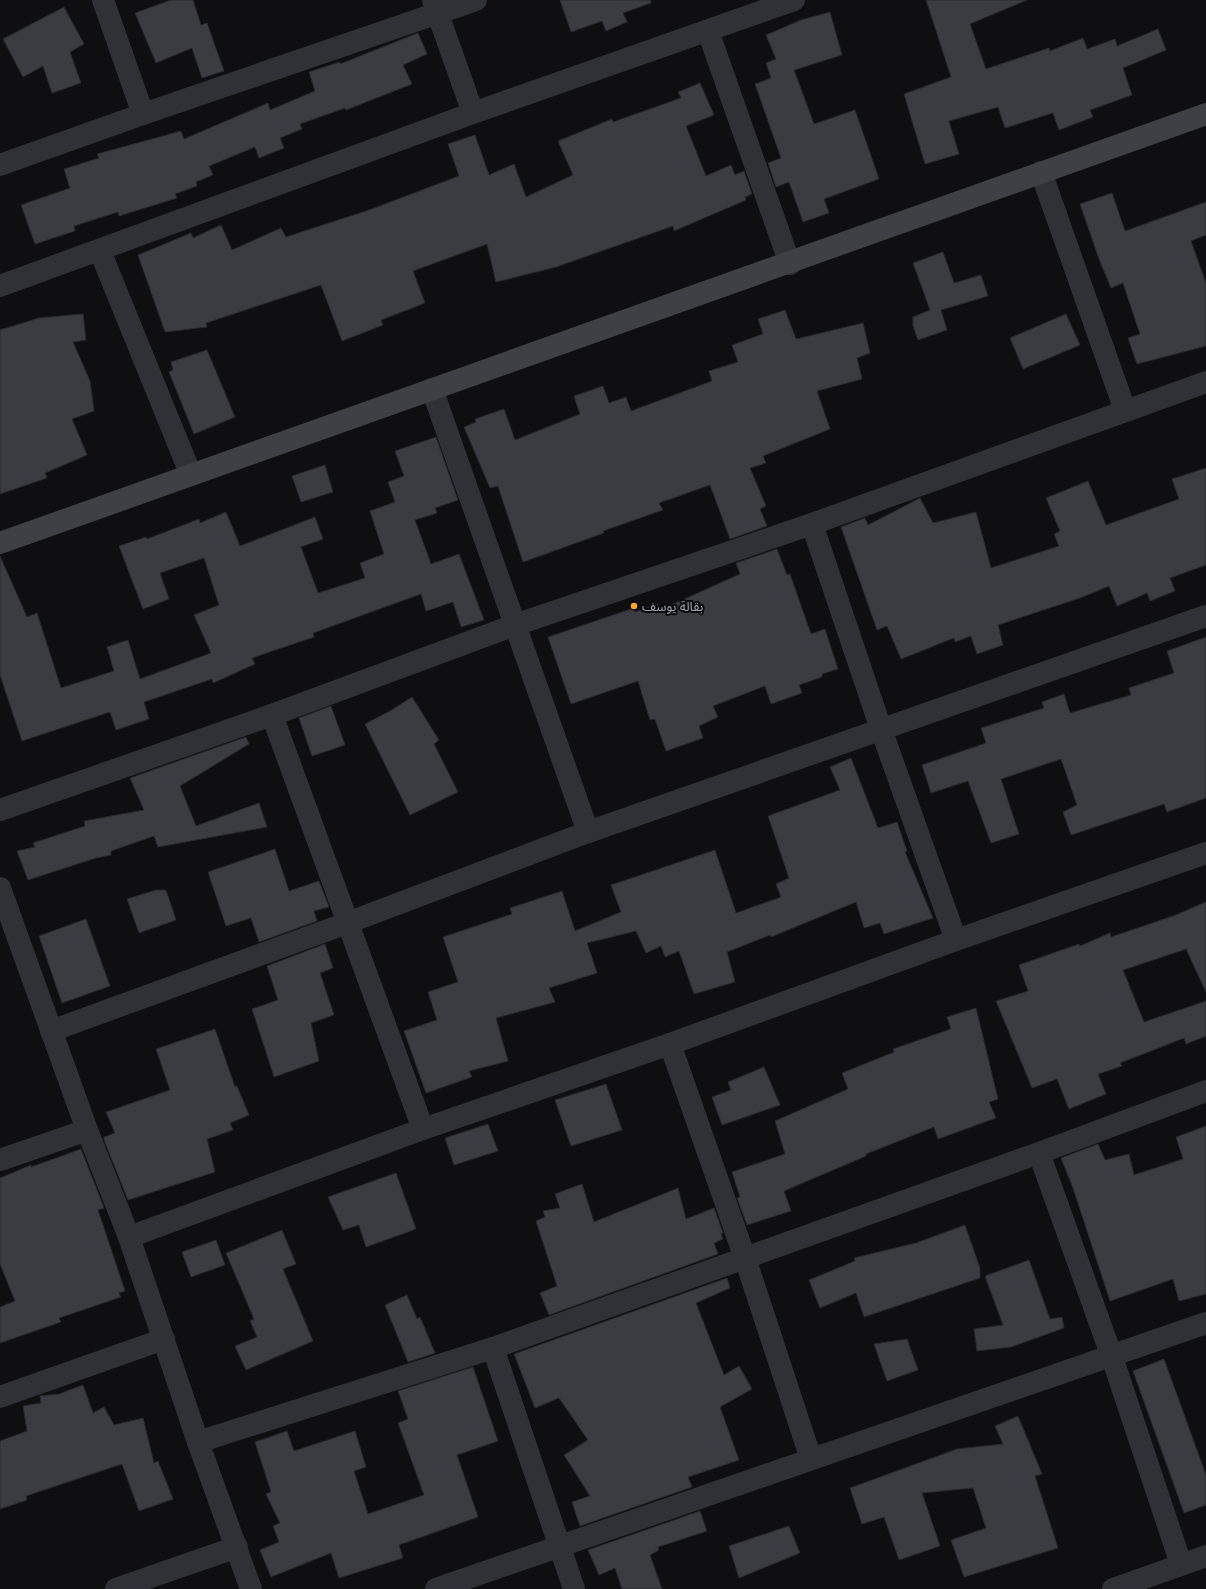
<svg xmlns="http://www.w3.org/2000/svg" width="1206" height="1589" font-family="Lato,'Noto Sans Arabic',sans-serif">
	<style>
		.building { fill: #3b3c41; stroke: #29292d }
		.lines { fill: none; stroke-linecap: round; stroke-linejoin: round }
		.street { stroke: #303136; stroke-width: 22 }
		.secondary { stroke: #3e4046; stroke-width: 22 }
		.poi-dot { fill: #fca81c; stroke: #0a0a0c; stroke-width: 1.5 }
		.labels { text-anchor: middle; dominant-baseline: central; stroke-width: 4; stroke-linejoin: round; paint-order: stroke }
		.poi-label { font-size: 13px; fill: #9fa6b3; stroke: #0a0a0c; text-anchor: start }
	</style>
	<rect width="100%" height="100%" fill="#0f0f11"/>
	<!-- building -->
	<g class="building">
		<path d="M171 0H193L201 25 207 23 224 71 202 78 192 48 156 63 135 13Z"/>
		<path d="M560 0H650L651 3 623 13 627 22 606 31 602 21 571 32Z"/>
		<path d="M926 0H1027L970 24 986 69 1049 48 1050 51 1083 38 1087 49 1115 39 1117 46 1158 29 1166 50 1123 68 1132 95 1090 110 1093 117 1059 130 1053 113 1005 128 998 107 949 121 959 154 925 164 904 94 951 77Z"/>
		<path d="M64 7 84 44 70 52 81 83 52 93 43 66 23 77 3 39Z"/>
		<path d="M830 12 842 55 794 70 814 124 855 110 879 179 824 199 829 213 803 222 789 182 776 187 768 163 781 158 755 84 771 78 766 63 776 59 766 35 801 20Z"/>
		<path d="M418 33 427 54 403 65 412 84 346 110 345 108 300 124 302 129 280 138 284 148 259 158 255 147 209 166 213 175 196 182 197 186 175 194 177 198 119 216 118 212 74 226 75 231 35 244 21 205 70 188 64 169 99 158 97 154 181 131 184 139 268 103 270 110 315 91 309 72 340 62V64Z"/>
		<path d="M700 83 714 115 686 126 706 176 731 165 735 175 744 171 752 194 745 197 746 200 674 231 673 226 556 267 496 282 487 244 413 271 425 303 381 320 383 325 342 341 321 285 206 323 207 327 165 332 138 255 191 233 193 238 221 225 232 250 281 228 286 237 369 210 459 176 448 144 475 135 489 175 514 164 526 197 573 175 558 141 612 119 613 122 681 98 678 92Z"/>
		<path d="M1112 193 1125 231 1206 202V235L1191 241 1206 283V346L1137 364 1128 338 1140 334 1123 283 1111 288 1099 259 1080 204Z"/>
		<path d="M943 252 954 283 981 275 988 296 941 310 947 330 918 340 913 326V317L930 310 913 263Z"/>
		<path d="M785 310 796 339 863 323 870 353 857 358 862 379 817 391 830 429 763 456 766 463 750 468 766 506 760 509 767 526 730 539 710 485 659 503 663 510 603 531 604 533 523 562 498 486 490 488 464 427 476 422 475 419 504 409 515 440 580 414 574 396 603 386 609 403 626 397 631 411 712 381 709 371 738 362 732 345 763 334 758 319Z"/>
		<path d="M83 314 86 340 73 342 90 381 94 411 72 419 87 455 45 473 47 478 0 494V330L39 318Z"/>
		<path d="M1066 314 1080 345 1023 369 1010 338Z"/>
		<path d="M207 350 235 417 194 434 169 372 173 370 171 362Z"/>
		<path d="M436 437 458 500 435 508 437 513 415 520 431 564 459 554 484 620 461 627 453 602 426 611 421 594 313 633 314 637 252 658 255 664 213 683 212 679 144 702 149 719 116 730 110 712 22 741 0 675V556L27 617 37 613 61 688 114 671 107 647 128 640 140 679 211 653 194 615 219 605 204 558 160 573 169 599 143 609 119 546 146 537 147 539 199 519 200 523 226 512 240 546 315 517 323 539 301 547 318 593 365 578 360 563 384 554 370 511 395 502 388 482 404 476 395 451Z"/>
		<path d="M325 465 333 492 301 502 292 476Z"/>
		<path d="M1206 468V565L1170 578 1175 591 1150 601 1147 593 1117 606 1109 586 1080 598 998 625 1003 645 977 654 971 636 955 642 954 638 901 659 887 626 877 630 841 527 865 518 868 525 920 498 933 523 976 512 991 568 1059 546 1054 534 1060 531 1046 498 1088 481 1106 525 1179 499 1172 479Z"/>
		<path d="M777 549 787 575 790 574 811 634 825 629 838 669 822 674V677L799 685 802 693 771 704 765 686 713 706 718 717 699 726 703 738 666 751 655 719 650 720 638 681 571 704 548 637 634 608 635 612 658 604 660 610 740 574 736 563Z"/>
		<path d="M1206 637V798L1167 812 1164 804 1071 835 1063 812 1077 805 1061 759 1001 779 1019 834 991 843 968 781 931 793 922 765 986 743 981 728 1044 708 1042 702 1064 694 1070 713 1131 695 1129 688 1174 673 1167 651Z"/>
		<path d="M412 697 439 740 434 744 458 792 410 815 365 724 390 711Z"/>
		<path d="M331 706 345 745 312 756 299 718Z"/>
		<path d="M246 737 249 744 180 786 196 826 259 803 267 827 158 847 154 836 111 851V855L96 858 28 880 17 851 35 847 33 843 85 826 84 821 144 810 130 778Z"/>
		<path d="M851 758 878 828 897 822 907 851 905 852 933 918 884 934 880 923 864 928 856 902 771 937 770 935 727 952 735 982 694 994 679 951 665 957 661 946 646 953 636 931 587 943 597 973 549 988 555 1002 496 1018 508 1061 469 1071 472 1077 426 1093 404 1031 437 1020 428 992 458 982 443 937 512 914 510 908 562 891 575 931 621 912 611 885 715 850 736 913 781 897 776 884 789 878 768 816 840 790 830 767Z"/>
		<path d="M275 849 289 891 319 881 329 907 314 911 317 921 259 942 251 918 226 926 208 872Z"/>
		<path d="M156 890H166L176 920 139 933 127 899Z"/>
		<path d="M1206 902V992L1186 949 1123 970 1144 1022 1206 1001V1036L1186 1044 1184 1038 1120 1063 1122 1066 1098 1074 1106 1094 1069 1109 1057 1079 1032 1088 996 1001 1028 991 1019 965 1079 944 1080 946 1110 933 1111 937 1173 916Z"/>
		<path d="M86 919 110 986 62 1003 39 936Z"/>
		<path d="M325 944 333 968 320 973 334 1015 311 1023 319 1061 274 1077 252 1009 278 1000 267 966Z"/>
		<path d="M976 1008 998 1099 989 1102 996 1118 938 1139 934 1127 866 1154V1156L784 1191 791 1211 747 1225 737 1198 740 1197 732 1172 785 1154 775 1121 848 1089 842 1073 894 1052 893 1049 951 1029 947 1017Z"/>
		<path d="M215 1029 235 1087 237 1086 249 1115 230 1123 233 1130 207 1139 215 1172 128 1200 104 1140V1137L115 1133 106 1112 170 1090 156 1049Z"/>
		<path d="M764 1067 780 1105 722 1125 712 1097 731 1090 728 1082Z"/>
		<path d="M606 1084 622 1130 571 1146 555 1100Z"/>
		<path d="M488 1124 498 1151 454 1165 445 1138Z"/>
		<path d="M1206 1126V1294L1179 1301 1173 1279 1110 1301 1073 1188 1061 1158 1098 1144 1105 1160 1129 1154 1134 1175 1183 1159 1176 1137Z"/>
		<path d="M81 1149 104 1208 98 1210 125 1291 119 1293 121 1297 59 1318 61 1322 0 1343V1307L15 1301 0 1264V1178L31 1165V1167Z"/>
		<path d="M396 1173 416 1229 366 1247 359 1225 343 1230 328 1197Z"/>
		<path d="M582 1184 594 1222 678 1188 686 1219 714 1208 723 1233 721 1234 723 1239 714 1243 718 1254 549 1315 540 1293 557 1286 536 1221 545 1217 543 1211 560 1208 555 1194Z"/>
		<path d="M965 1225 980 1268V1278L864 1317 856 1293 820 1308 809 1280 855 1261 854 1258 916 1243Z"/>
		<path d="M282 1230 296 1264 283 1269 313 1341 246 1370 235 1346 257 1337 250 1321 254 1319 226 1253Z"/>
		<path d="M216 1240 225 1265 191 1277 182 1252Z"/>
		<path d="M1029 1260 1050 1319 1062 1317 1064 1328 1011 1347 977 1351 974 1329 1003 1325 985 1276Z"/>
		<path d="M727 1278 730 1288 696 1303 724 1375 739 1366 752 1389 720 1407 739 1460 688 1477 692 1487 580 1526 572 1502 590 1496 564 1455 588 1440 559 1398 535 1408 514 1354Z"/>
		<path d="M407 1295 417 1319 420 1317 435 1353 408 1362 385 1305Z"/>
		<path d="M907 1339 918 1370 887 1381 874 1344Z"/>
		<path d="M1164 1359 1206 1475V1505L1184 1513 1133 1371Z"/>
		<path d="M473 1367 498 1441 457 1455 478 1517 399 1545 403 1558 339 1578 331 1553 271 1577 260 1550 279 1542 273 1526 280 1523 266 1494 271 1492 255 1442 287 1431 294 1451 355 1431 366 1467 354 1471 368 1514 424 1495 398 1423 408 1419 398 1391Z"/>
		<path d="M83 1385 93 1413 104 1407 114 1425 143 1418 154 1463 158 1461 173 1499 139 1511 122 1464 26 1496 27 1500 0 1509V1441L27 1431 23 1406 41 1403 40 1396 59 1394Z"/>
		<path d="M1018 1416 1042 1474 1035 1476 1058 1548 964 1577 951 1540 986 1528 973 1488 922 1493 940 1546 899 1560 884 1517 862 1524 850 1488 957 1449 1003 1444 995 1426Z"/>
		<path d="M700 1511 707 1531 658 1547 659 1550 650 1555 662 1589H622L615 1568 599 1575 588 1550Z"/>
		<path d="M789 1526 800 1553 739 1578 729 1546Z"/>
	</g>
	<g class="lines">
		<!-- street -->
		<g class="street">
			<path d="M103 0 143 114"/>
			<path d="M433 0 473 113"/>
			<path d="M708 31 790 264"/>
			<path d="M0 165 143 114 476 0"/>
			<path d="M1041 172 1125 410"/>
			<path d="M100 251 191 475"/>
			<path d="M0 286 473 113 794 0"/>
			<path d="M432 389 588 832"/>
			<path d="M812 524 881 729 956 940"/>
			<path d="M272 715 423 1129"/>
			<path d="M0 810 272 715 515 625 812 524 1206 382"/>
			<path d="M0 888 87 1130 129 1237 198 1442 251 1589"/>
			<path d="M51 1031 347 923 588 832 1206 616"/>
			<path d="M670 1044 745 1258 811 1459"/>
			<path d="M1039 1153 1112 1357 1181 1564"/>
			<path d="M0 1160 87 1130"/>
			<path d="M129 1237 423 1129 670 1044 956 940 1206 853"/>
			<path d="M493 1348 574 1589"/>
			<path d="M0 1397 164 1339"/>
			<path d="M198 1442 493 1348 1039 1153 1206 1091"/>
			<path d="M116 1589 237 1547"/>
			<path d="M436 1589 1206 1323"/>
			<path d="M1113 1589 1206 1556"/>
		</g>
		<!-- secondary -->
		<path class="secondary" d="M0 543 1206 114"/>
	</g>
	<!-- markers -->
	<circle class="poi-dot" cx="634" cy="606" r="4"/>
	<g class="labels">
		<!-- poi labels -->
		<g class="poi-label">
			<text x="642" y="606">بقالة يوسف</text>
		</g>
	</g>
</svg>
